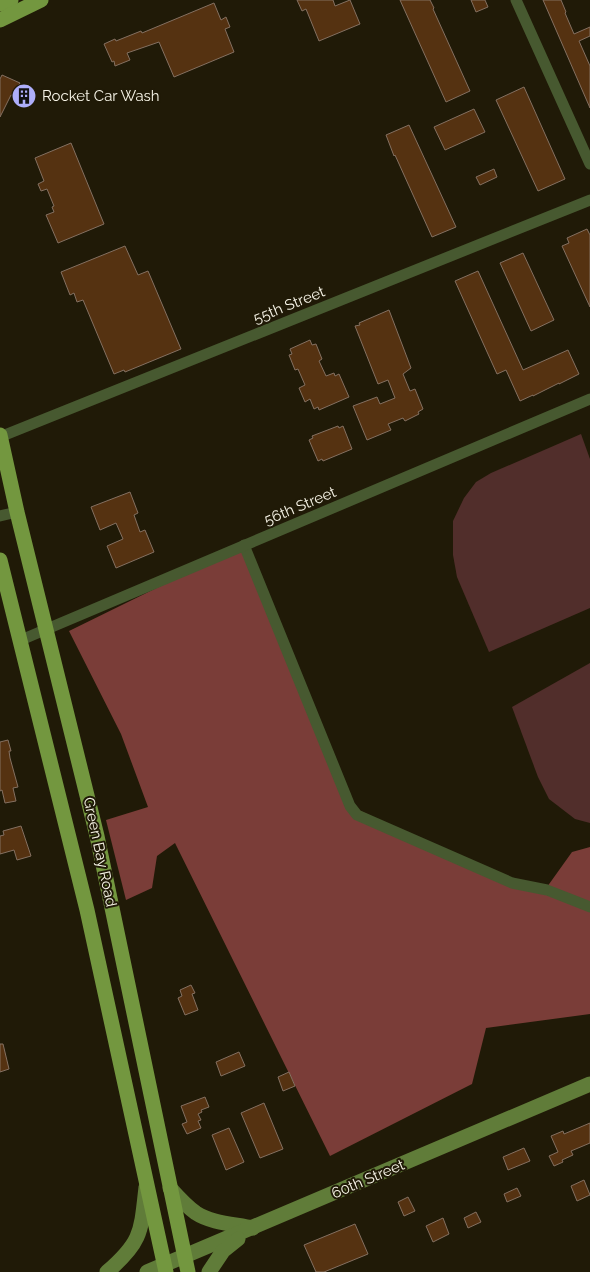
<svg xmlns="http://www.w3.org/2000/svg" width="590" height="1272" font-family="Raleway,sans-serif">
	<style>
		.green { fill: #512e2b }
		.forest { fill: #7a3d38 }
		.building { fill: #553211; stroke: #847061 }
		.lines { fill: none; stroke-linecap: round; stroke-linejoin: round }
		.street { stroke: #475930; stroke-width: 11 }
		.secondary { stroke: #607c39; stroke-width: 15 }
		.primary { stroke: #73973f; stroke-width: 15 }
		.labels { text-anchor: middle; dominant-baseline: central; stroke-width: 4; stroke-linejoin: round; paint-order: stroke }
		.poi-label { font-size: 15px; fill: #f7f4e7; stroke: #201a07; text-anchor: start }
		.street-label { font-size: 15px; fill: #f7f4e7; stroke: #201a07 }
	</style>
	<rect width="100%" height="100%" fill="#201a07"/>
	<!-- green -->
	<g class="green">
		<path d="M581 434 590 459V608L489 652 457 577 453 555V521L464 498 476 482 491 473Z"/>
		<path d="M590 663V823L575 819 549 799 538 777 512 707Z"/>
	</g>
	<!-- forest -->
	<path class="forest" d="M244 545 350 806 512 883 547 887 572 852 590 847V1014L486 1028 472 1084 330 1156 175 843 157 856 152 888 126 900 106 820 148 807 121 734 69 631Z"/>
	<!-- building -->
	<g class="building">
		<path d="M297 0H333L335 6 350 0 360 24 319 41 306 9 302 11Z"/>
		<path d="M400 0H430L434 8 433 9 470 91 446 102Z"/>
		<path d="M471 0H485L488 7 476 12Z"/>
		<path d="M543 0H561L566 12 565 13 574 34 590 27V36L579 41 590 66V108Z"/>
		<path d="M214 3 221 20 226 17 230 27 225 29 234 52 174 77 159 42 127 53 130 60 115 66 114 61 112 62 104 44 115 39 116 41 141 31 142 33Z"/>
		<path d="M2 75 20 83 18 86 33 93 29 101 14 94 13 96 11 95 0 117V79Z"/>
		<path d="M524 87 565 179 538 191 496 100Z"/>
		<path d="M474 109 485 132 445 150 434 127Z"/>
		<path d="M409 125 456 227 432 237 395 155 394 156 386 135Z"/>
		<path d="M71 143 104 224 58 243 46 215 54 212 52 207 54 206 47 189 41 191 38 184 44 181 35 158Z"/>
		<path d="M494 169 497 177 480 185 476 177Z"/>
		<path d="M587 229 590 235V307L562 246 569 243 567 238Z"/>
		<path d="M125 246 138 275 148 271 181 349 125 372 124 370 114 374 83 300 77 302 74 293 70 295 61 272Z"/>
		<path d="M523 253 554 320 531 331 500 263Z"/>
		<path d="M478 271 523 370 568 350 579 374 559 384V383L533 396V395L520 401 506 370 497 374 455 281Z"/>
		<path d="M389 310 411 368 403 374 410 391 415 389 423 409 418 412 419 414 405 421 403 418 388 424 391 430 367 440 353 406 377 397 380 404 395 398 388 380 378 384 355 326 360 325 359 323Z"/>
		<path d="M310 340 312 345 316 344 322 359 319 361 326 376 334 373 335 376 339 374 349 397 319 410 318 407 314 409 310 399 305 402 299 388 305 385 298 369 295 370 289 355 292 354 290 349Z"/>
		<path d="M338 426 339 428 343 426 352 449 323 461 322 459 318 461 309 440 313 438 312 436Z"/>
		<path d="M130 492 138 513 134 515 140 532 145 530 154 552 116 568 107 546 123 539 116 523 100 530 91 507Z"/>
		<path d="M8 740 11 751H9L10 758 18 787 13 788 16 801 5 803 2 790 0 791V742Z"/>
		<path d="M21 826 31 856 17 860 14 850 0 854V836L4 835 3 831Z"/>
		<path d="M191 985 195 993 192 994 198 1010 185 1015 178 998 182 996 180 990Z"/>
		<path d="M0 1044H3L9 1069 0 1072Z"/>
		<path d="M239 1052 245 1066 221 1076 216 1062Z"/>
		<path d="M289 1072 295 1086 283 1091 278 1077Z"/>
		<path d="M205 1097 209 1107 201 1110 202 1112 198 1114 201 1120 198 1121 201 1128 187 1134 182 1124 187 1122 181 1106Z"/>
		<path d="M264 1103 283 1149 260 1158 241 1113Z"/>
		<path d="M590 1123V1143L571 1151 573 1155 562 1160 563 1162 554 1166 549 1156 558 1152 551 1136 563 1131 564 1134Z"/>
		<path d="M229 1128 244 1162 226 1170 212 1135Z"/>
		<path d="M524 1148 530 1161 508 1170 503 1157Z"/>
		<path d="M584 1180 590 1195 577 1201 571 1186Z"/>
		<path d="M517 1188 521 1196 507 1202 504 1194Z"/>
		<path d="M408 1197 415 1211 404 1216 398 1202Z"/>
		<path d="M476 1212 481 1222 468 1228 464 1218Z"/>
		<path d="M443 1218 449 1234 433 1242 426 1226Z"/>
		<path d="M355 1224 368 1254 324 1272H316L304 1245Z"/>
	</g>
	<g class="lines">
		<!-- street -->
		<g class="street">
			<path d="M516 0 590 164"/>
			<path d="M0 437 590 200"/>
			<path d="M0 516 17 512"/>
			<path d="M244 545 350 806 357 815 512 883 547 890 590 907"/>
			<path d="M21 640 590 399"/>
		</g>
		<!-- secondary -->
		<g class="secondary">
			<path d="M170 1188C178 1197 186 1206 196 1213 211 1223 235 1224 253 1228"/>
			<path d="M107 1272C142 1242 141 1232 146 1187"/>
			<path d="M147 1272 590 1084"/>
			<path d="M209 1272 223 1251 238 1239"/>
		</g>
		<!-- primary -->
		<g class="primary">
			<path d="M0 4 11 0"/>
			<path d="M0 20 41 0"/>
			<path d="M0 435 17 512 97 836 188 1272"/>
			<path d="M0 560 87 910 166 1272"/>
		</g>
	</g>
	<!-- icons -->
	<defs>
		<symbol id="building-disc" viewBox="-11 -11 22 22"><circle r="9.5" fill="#aeaefa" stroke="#201a07"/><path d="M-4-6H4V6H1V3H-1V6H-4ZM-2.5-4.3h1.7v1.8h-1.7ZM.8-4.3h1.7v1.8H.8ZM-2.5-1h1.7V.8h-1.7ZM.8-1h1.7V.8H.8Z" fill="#111"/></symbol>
	</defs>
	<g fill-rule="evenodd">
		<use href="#building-disc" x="10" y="82" width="28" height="28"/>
	</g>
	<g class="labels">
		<!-- poi labels -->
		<g class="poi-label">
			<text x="42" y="96">Rocket Car Wash</text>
		</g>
		<!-- street labels -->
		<g class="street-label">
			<text transform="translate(289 305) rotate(-22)">55th Street</text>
			<text transform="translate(300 506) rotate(-23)">56th Street</text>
			<text transform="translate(100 852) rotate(78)">Green Bay Road</text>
			<text transform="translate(368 1179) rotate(-23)">60th Street</text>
		</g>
	</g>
</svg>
